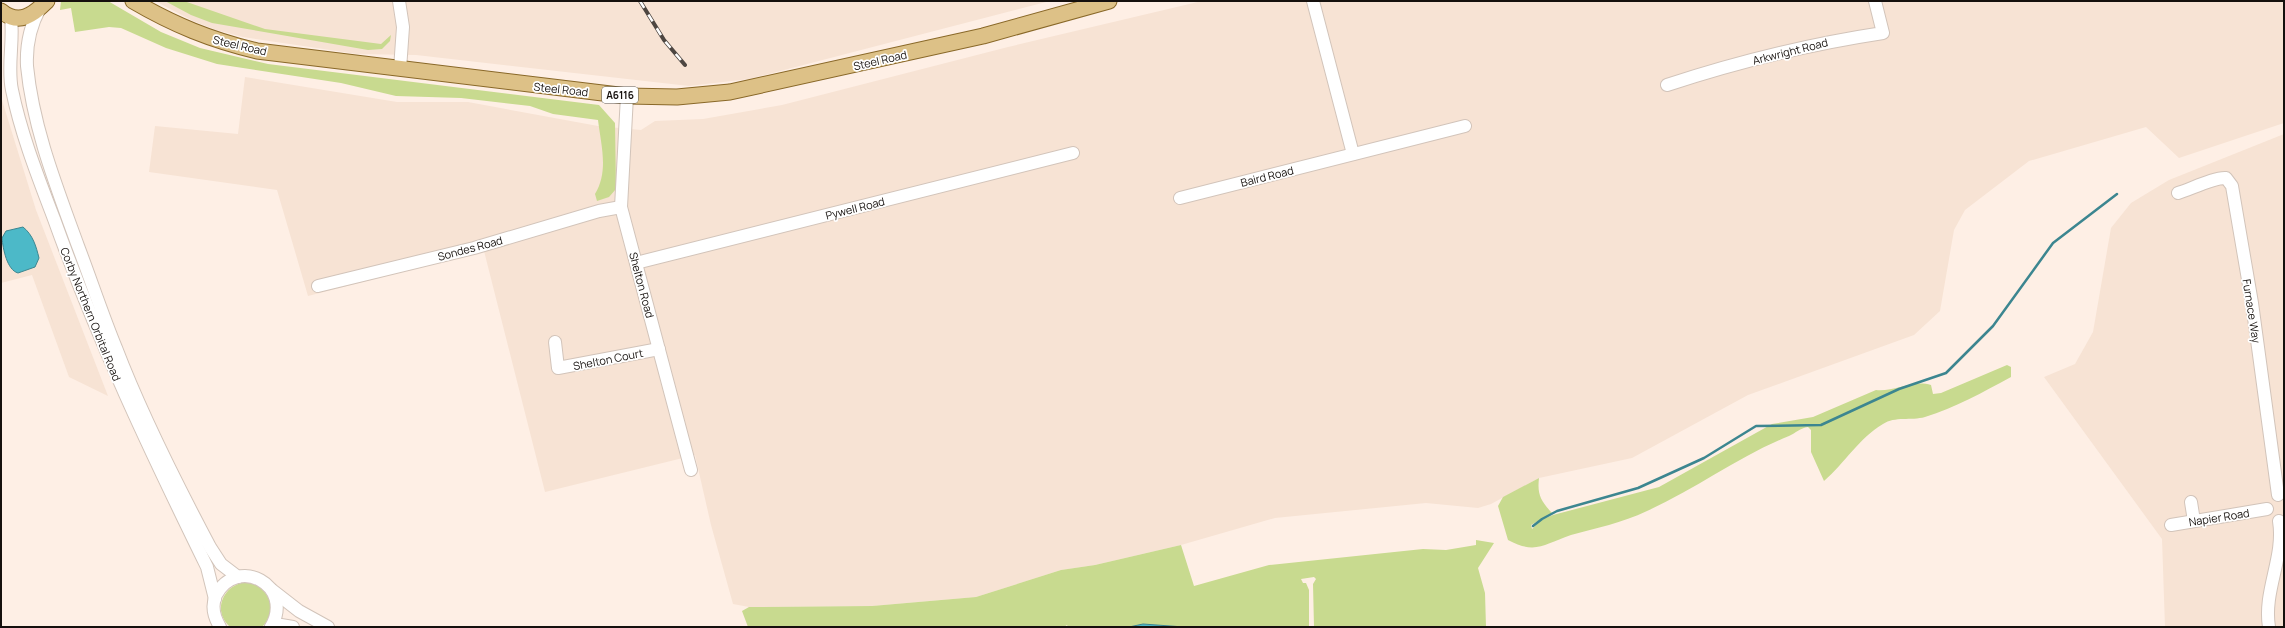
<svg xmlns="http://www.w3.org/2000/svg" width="2285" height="628" font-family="Manrope,sans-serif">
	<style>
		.built { fill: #f7e3d4 }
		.green { fill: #c8da8f }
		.water { fill: #4cb9c8; stroke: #3c8690 }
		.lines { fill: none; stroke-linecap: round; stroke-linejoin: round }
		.stream { stroke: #3c8690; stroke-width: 2.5 }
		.minor-casing { stroke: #d2c4ba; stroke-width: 14 }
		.major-casing { stroke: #896828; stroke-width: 17 }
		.minor { stroke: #fff; stroke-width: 12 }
		.major { stroke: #ddc187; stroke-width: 15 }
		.rail-casing { stroke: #4d4641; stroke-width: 4 }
		.rail { stroke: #fff; stroke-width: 2.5; stroke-dasharray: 8; stroke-linecap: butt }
		.labels { text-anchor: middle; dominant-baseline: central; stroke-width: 3.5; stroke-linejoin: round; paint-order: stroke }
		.shield { fill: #fff; stroke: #5b5856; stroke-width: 1 }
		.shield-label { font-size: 10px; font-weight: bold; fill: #15100d }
		.street-label { font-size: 11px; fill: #15100d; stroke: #fff }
	</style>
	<rect width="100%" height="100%" fill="#feefe5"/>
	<!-- built -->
	<g class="built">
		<path d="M155 1H1050L749 79 689 86 416 55 357 54 243 37 216 30 193 21Z"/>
		<path d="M1202 1H2284V123L2179 158 2146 127 2029 161 1965 210 1954 230 1940 311 1914 335 1748 395 1632 458 1539 478 1491 504 1478 508 1426 503 1275 518 1181 545 1095 565 1061 570 976 597 872 606 749 607 733 604 711 525 695 455 545 492 484 251 308 296 277 190 149 172 155 126 238 134 245 77 397 102H468L598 126 641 130 655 121 703 119 782 105 1008 47Z"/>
		<path d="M1 97 36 210 108 396 69 377 32 275 1 283Z"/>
		<path d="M2284 134V627H2165L2162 539 2044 377 2075 364 2093 332 2111 228 2131 203 2169 180Z"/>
	</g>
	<!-- green -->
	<g class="green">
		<path d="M61 1H108L161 32 200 48 268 64 599 105 615 123 616 189 609 197 597 201 595 194C609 171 601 145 598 120L553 114 530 106 504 103 461 98 396 96 341 83 217 64 166 48 121 28 109 27 75 32 71 8 60 10Z"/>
		<path d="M165 1H184L265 29 381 44 391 35 390 41 382 49 368 50 212 23 191 15Z"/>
		<path d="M2007 365 2011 367V377C1983 392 1955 408 1925 417 1911 421 1895 416 1883 424 1859 438 1845 463 1824 481L1811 452V430L1808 427C1800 428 1796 433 1789 436 1739 456 1696 489 1647 511 1622 523 1596 528 1571 535 1544 544 1536 555 1508 540L1498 506 1503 497 1539 478C1537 495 1541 501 1552 513L1531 525 1532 529 1541 520 1553 515 1659 487 1772 424 1813 417 1876 390C1894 392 1913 379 1931 385L1933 394 1941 393Z"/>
		<path d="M1476 540 1494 543 1478 568 1485 593 1486 627H1314L1313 584 1316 579 1314 577 1301 579 1303 583H1306L1309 590V627H1184L1143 624 1129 627H1068L1067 625 1064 627H748L742 611 749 607 872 606 976 597 1061 570 1095 565 1181 545 1194 586 1269 565 1423 549 1446 550 1476 545Z"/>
		<path d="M248 582C270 587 278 611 262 627H230C211 610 224 583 248 582Z"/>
	</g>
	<!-- water -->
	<g class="water">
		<path d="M23 227C33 235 36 246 39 258L35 267 18 273C7 270 3 249 2 238L6 231Z"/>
		<path d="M1143 624 1184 627H1129Z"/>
	</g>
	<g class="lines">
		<!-- stream -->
		<path class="stream" d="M1533 526 1542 519 1557 511 1638 488 1704 458 1756 426 1821 425 1899 389 1946 373 1993 326 2053 243 2117 194"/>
		<defs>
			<g id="minor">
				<path d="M399 1 403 27 400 69"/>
				<path d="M1313 1 1353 154"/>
				<path d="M40 8C30 26 26 45 27 66 33 128 57 188 78 246 91 280 102 314 116 348 142 416 176 483 210 547L221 564 238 577"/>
				<path d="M11 18C14 41 7 67 12 90 21 134 38 177 54 219 97 339 151 453 207 567L215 599"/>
				<path d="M1667 85C1737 62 1810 44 1883 33L1875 1"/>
				<path d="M627 96 621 207 691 470"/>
				<path d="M2178 193C2191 189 2215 177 2226 178L2232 186 2252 303 2278 495"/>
				<path d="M1180 198 1465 126"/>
				<path d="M636 263 1073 153"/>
				<path d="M318 286 474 248 599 211 621 207"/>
				<path d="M555 342 558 368 659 349"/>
				<path d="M2191 502 2194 521"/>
				<path d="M2171 525 2267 509"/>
				<path d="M272 590 299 611 328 627"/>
				<path d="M220 627C214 617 211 606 216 595 237 555 295 585 271 627"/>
				<path d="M271 627 281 625 293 627"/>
				<path d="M2269 627C2263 591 2285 557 2279 521"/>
			</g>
			<g id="major">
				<path d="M133 1C174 25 211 40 257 51L627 96 677 97 730 92 983 36 1109 1"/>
				<path d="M1 11C19 26 33 15 47 1"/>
			</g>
		</defs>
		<!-- minor casing -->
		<use href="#minor" class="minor-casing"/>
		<!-- major casing -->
		<use href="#major" class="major-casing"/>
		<!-- minor -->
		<use href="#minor" class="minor"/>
		<!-- major -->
		<use href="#major" class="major"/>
		<defs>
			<path id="rail" d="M640 1 664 40 685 65"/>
		</defs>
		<!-- rail casing -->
		<use href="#rail" class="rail-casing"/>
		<!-- rail -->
		<use href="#rail" class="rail"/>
	</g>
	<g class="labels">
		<!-- shield labels -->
		<rect class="shield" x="602" y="87" width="36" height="16" rx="3"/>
		<g class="shield-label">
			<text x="620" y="95">A6116</text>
		</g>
		<!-- street labels -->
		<g class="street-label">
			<text transform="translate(240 45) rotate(13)">Steel Road</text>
			<text transform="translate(1790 51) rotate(-14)">Arkwright Road</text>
			<text transform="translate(880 60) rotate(-13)">Steel Road</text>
			<text transform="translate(561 89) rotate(6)">Steel Road</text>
			<text transform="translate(1267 176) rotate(-14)">Baird Road</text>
			<text transform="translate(855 208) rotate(-14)">Pywell Road</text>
			<text transform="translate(470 248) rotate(-15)">Sondes Road</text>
			<text transform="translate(642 285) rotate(75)">Shelton Road</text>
			<text transform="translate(2252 311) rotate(81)">Furnace Way</text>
			<text transform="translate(91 314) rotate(68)">Corby Northern Orbital Road</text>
			<text transform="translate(608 359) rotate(-11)">Shelton Court</text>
			<text transform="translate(2219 517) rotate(-9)">Napier Road</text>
		</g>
	</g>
	<!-- border -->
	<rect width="2285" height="628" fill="none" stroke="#15100d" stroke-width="4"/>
</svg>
